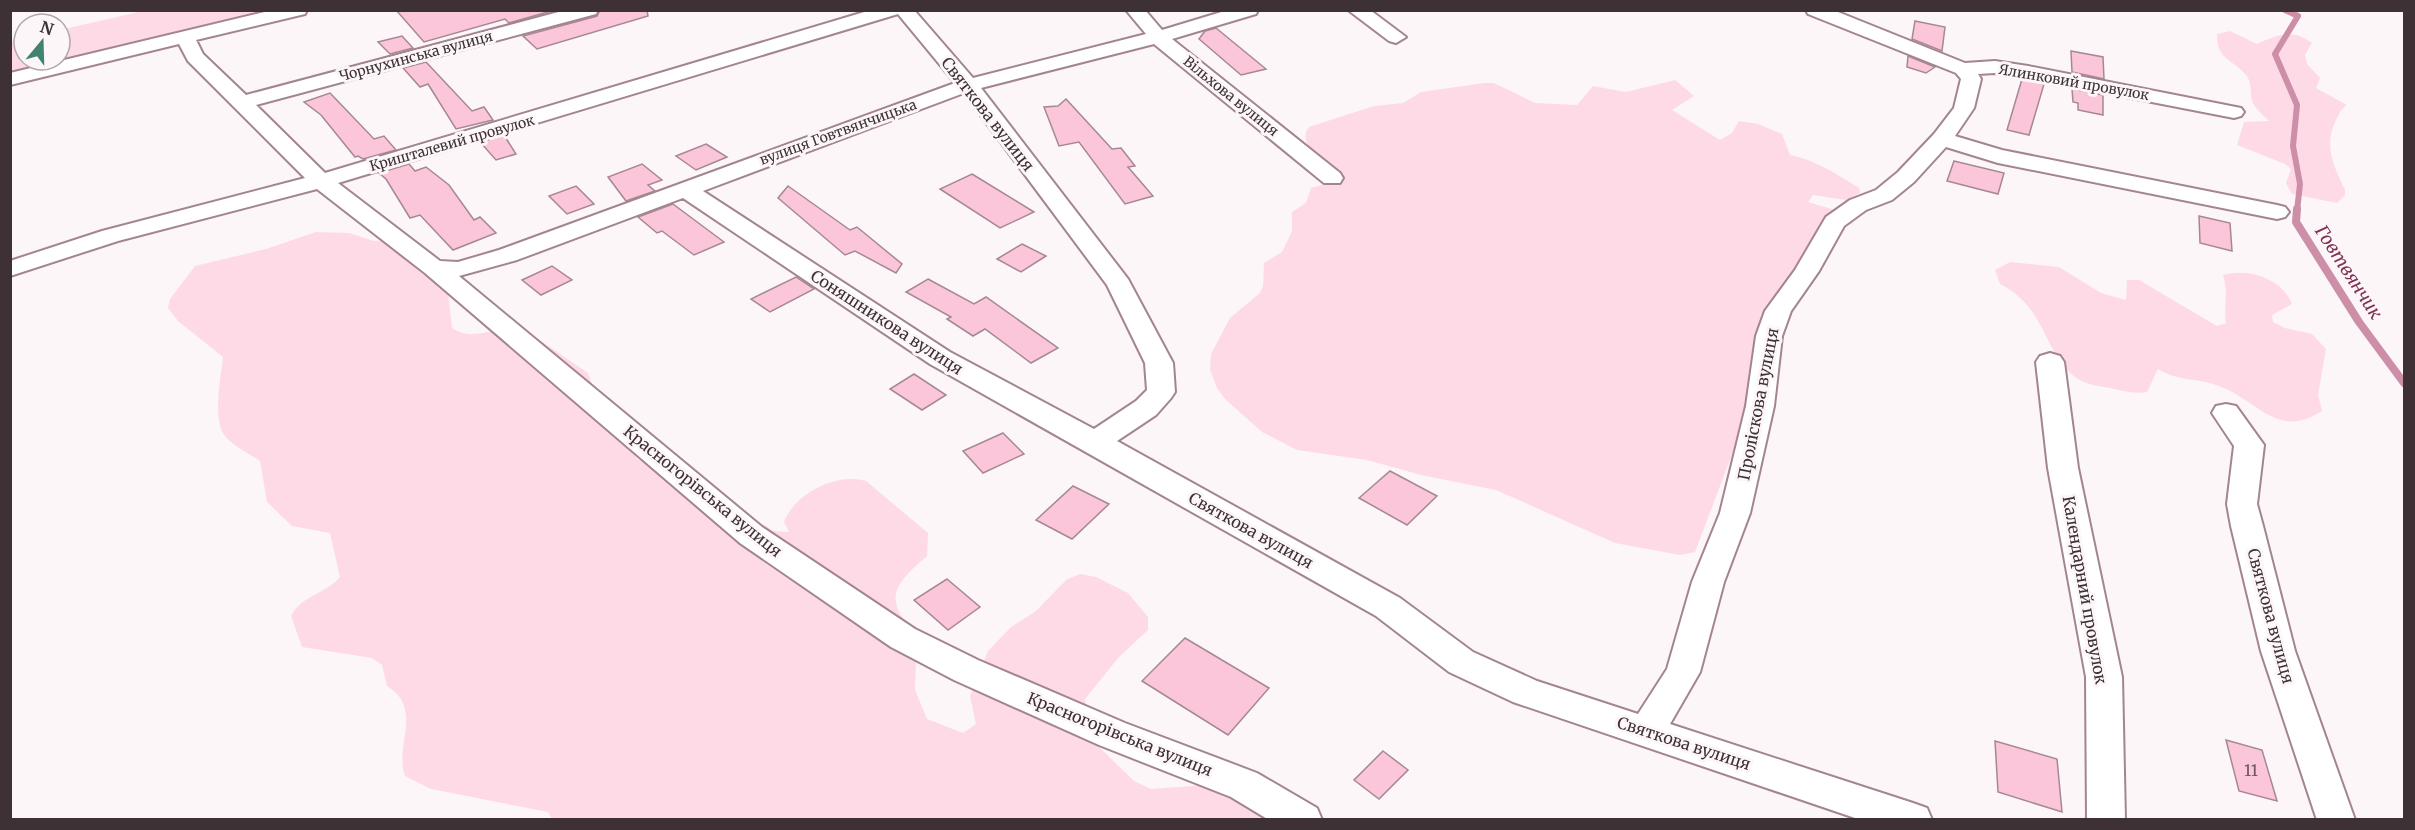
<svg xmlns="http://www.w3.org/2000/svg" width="2415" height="830" font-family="Merriweather,serif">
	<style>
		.green { fill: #fedae7 }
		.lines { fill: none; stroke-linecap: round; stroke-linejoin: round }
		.stream-far1 { stroke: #cd8ea7; stroke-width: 6 }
		.stream { stroke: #cd8ea7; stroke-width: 8 }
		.building { fill: #fbc5da; stroke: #a68893; stroke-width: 1.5 }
		.minor-casing { stroke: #a38590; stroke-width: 4 }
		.minor { fill: #fff; fill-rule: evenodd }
		.labels { text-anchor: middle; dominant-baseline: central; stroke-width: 6; stroke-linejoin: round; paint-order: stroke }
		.far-street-label { font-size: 14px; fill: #3d3135; stroke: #fcf6f8 }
		.street-label { font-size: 16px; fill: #3d3135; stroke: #fcf6f8 }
		.near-number-label { font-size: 16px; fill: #6c565e }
		.water-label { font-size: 18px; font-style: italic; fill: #7e3255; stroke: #fcf6f8 }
	</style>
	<rect width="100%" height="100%" fill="#fcf6f8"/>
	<!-- green -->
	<g class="green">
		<path d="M147 10 269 11 11 72V41L24 38V60H60V30Z"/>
		<path d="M2230 31 2257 44C2278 35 2292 28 2312 43L2305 55 2307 64 2320 78 2316 88 2347 105C2341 109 2339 114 2336 120 2323 146 2334 166 2345 190V195L2337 203 2292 194 2286 183 2291 169 2285 164 2237 145 2244 122 2269 121C2264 116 2256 109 2253 103 2249 94 2253 83 2246 75 2234 60 2216 60 2217 34Z"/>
		<path d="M1675 80 1694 96 1672 110 1720 140 1732 133 1739 121 1758 124 1782 134 1790 155C1813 159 1839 175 1859 188L1860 193 1846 200 1813 195 1808 202 1845 213 1853 223 1823 237 1801 257 1779 305 1755 335 1753 399 1695 552 1680 555 1615 543 1496 490 1421 475 1367 460 1297 450 1262 432 1225 399 1217 388 1210 370 1211 354 1230 318 1260 293 1263 286 1264 263 1282 252 1292 231V212L1306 203 1311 188 1325 184 1334 168C1322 159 1296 144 1309 127L1374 106 1403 103 1421 92 1484 83H1494L1535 103 1577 105 1593 86 1626 92Z"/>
		<path d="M316 232 349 233 374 241 393 240 405 247 416 269 448 292 452 328C475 344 501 322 525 330L588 373 600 409 625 434 637 459 685 478 774 531 789 532 784 522C795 493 837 472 866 481L928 533 927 556C896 583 880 599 917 634L915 690 927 719 963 733 976 724 970 696 988 651 1011 627 1036 611 1066 580 1080 574 1096 577 1128 593 1148 617V630L1119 657 1085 699 1094 742 1134 781 1151 789 1206 785 1269 819 552 820 548 812 431 789 405 776C394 745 424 709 387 686L382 665 372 658 302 647 291 616C302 595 324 595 340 577L330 533 292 526 267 502 260 461C250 454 233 446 225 436 212 420 221 377 223 357L178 321 168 308 170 299 195 266 266 249Z"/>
		<path d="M2010 262 2059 267 2101 293 2126 300 2127 280H2139L2217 326 2226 323C2223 303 2229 296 2223 275 2248 268 2282 278 2292 304L2272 315 2273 322 2285 328 2312 334 2326 349 2318 395 2322 411C2276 441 2257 398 2216 385 2196 378 2176 381 2158 369L2147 392C2134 394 2123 391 2110 388 2098 386 2084 384 2075 377 2042 350 2046 307 2000 284L1995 270Z"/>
	</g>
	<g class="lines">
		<!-- stream-far1 -->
		<path class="stream-far1" d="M2285 10 2298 16 2275 54 2297 105 2293 146 2300 184 2297 211"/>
		<!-- stream -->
		<path class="stream" d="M2297 209 2296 222 2359 322 2404 383"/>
	</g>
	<!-- building -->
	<g class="building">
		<path d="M396 10H555L509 23 505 19 424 42Z"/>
		<path d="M600 10H647L648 16 537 49 523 36 597 16Z"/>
		<path d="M1915 21 1945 27 1942 51 1912 39Z"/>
		<path d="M1216 28 1266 69 1241 75 1199 39 1205 31Z"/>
		<path d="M402 36 413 48 390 54 378 42Z"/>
		<path d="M2071 51 2103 57 2104 79 2072 72Z"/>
		<path d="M1908 56 1935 67 1926 73 1907 67Z"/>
		<path d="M426 62 472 111 484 107 493 120 456 129 428 84 420 87 403 68Z"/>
		<path d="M2022 79 2044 84 2029 135 2007 130Z"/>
		<path d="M2072 89 2103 95V115L2078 110V103L2073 102Z"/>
		<path d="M330 93 374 139 384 136 396 150 363 159 358 156 355 157 321 115 304 102Z"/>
		<path d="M1066 99 1112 149 1121 148 1135 166 1128 167 1153 196 1125 204 1079 142 1059 146 1044 107 1058 106Z"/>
		<path d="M504 135 516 154 496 160 480 142Z"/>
		<path d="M706 144 727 157 696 170 676 156Z"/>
		<path d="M1954 161 2004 173 1998 194 1947 181Z"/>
		<path d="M409 164 415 171 426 167 449 185 474 220 480 217 496 233 453 250 420 215 410 218 386 179 379 173Z"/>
		<path d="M642 164 662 180 648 185 655 191 626 201 608 177Z"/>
		<path d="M972 174 1034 212 1000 228 940 189Z"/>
		<path d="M576 186 594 204 567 214 549 196Z"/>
		<path d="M788 186 850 230 857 227 902 264 896 273 855 251 845 255 778 198Z"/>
		<path d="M673 204 724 242 694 255 662 231 657 233 638 217Z"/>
		<path d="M2199 216 2230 223 2232 251 2200 243Z"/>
		<path d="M1022 244 1046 256 1021 272 997 259Z"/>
		<path d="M552 266 572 280 541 295 522 280Z"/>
		<path d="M796 277 814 289 770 312 751 299Z"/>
		<path d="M928 279 974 304 986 297 1058 348 1031 363 985 329 973 336 947 319 951 317 906 292Z"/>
		<path d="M914 374 946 395 922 410 890 389Z"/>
		<path d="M1003 433 1024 454 983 473 963 451Z"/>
		<path d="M1390 471 1437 496 1407 525 1359 498Z"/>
		<path d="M1073 486 1109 504 1072 539 1036 520Z"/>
		<path d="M947 579 980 607 948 630 914 600Z"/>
		<path d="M1185 638 1269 688 1228 735 1142 681Z"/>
		<path d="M2226 740 2262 750 2277 801 2239 791Z"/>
		<path d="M1995 741 2057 759 2062 812 1998 792Z"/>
		<path d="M1383 751 1408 770 1379 799 1354 780Z"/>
	</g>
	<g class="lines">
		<defs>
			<g id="minor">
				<path d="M273 10H307L305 14 196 40 203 54 246 95 566 10H598L596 14 256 105 325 173 871 10H914L973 78 1146 34 1126 10H1145L1162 30 1228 10H1258L1256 14 1172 39 1340 173 1343 178 1340 183H1324L1154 44 981 88 1128 279 1173 363 1175 392 1171 398 1156 415 1117 441 1400 598 1473 652 1537 681 1638 714 1667 669 1692 582 1720 513 1746 406 1756 336 1765 311 1795 270 1826 217 1850 200 1876 190 1898 172 1934 134 1954 108 1961 79 1956 73 1808 14 1806 10H1833L1965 63 1995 61 2028 66 2241 108 2244 112 2241 116 2234 118 2028 78 1995 73 1978 74 1981 79 1974 108 1955 136 2002 150 2277 205 2285 207 2289 212 2285 217 2277 219 1998 163 1946 147 1914 182 1892 200 1866 210 1844 226 1819 271 1791 311 1782 336 1774 406 1750 513 1724 582 1700 672 1670 724 1913 803 1927 808 1932 820H1861L1513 702 1449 672 1376 616 930 364 683 198 517 260 459 276 762 527 915 629 978 660 1125 723 1257 773 1317 808 1322 820H1269L1231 797 1099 745 954 680 891 647 740 543 425 273 317 189 118 241 10 276V261L102 231 305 178 188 61 179 44 10 85V73ZM898 14 955 83 499 250 458 262 440 261 338 183ZM964 93 1107 285 1145 363 1147 390 1136 401 1094 429 950 352 703 191Z"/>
				<path d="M1348 10H1370L1406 37 1396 43 1389 41Z"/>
				<path d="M2050 353 2060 356 2064 362 2078 468 2122 677 2125 820H2087L2086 677 2048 468 2036 362 2040 356Z"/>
				<path d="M2226 404 2236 406 2264 445 2257 504 2263 526 2295 651 2355 820H2317L2261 651 2231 526 2227 504 2234 446 2212 413 2216 406Z"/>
			</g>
		</defs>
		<!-- minor casing -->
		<use href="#minor" class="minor-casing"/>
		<!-- minor -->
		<use href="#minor" class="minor"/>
	</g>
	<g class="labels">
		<!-- far-street labels -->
		<g class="far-street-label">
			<text transform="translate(416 56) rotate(-15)">Чорнухинська вулиця</text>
			<text transform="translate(2074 82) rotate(10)">Ялинковий провулок</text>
			<text transform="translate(1231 96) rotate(39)">Вільхова вулиця</text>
			<text transform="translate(838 132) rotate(-20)">вулиця Говтвянчицька</text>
			<text transform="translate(452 143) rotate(-16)">Кришталевий провулок</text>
		</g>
		<!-- street labels -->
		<g class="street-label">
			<text transform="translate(988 114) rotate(52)">Святкова вулиця</text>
			<text transform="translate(887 322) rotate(33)">Соняшникова вулиця</text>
			<text transform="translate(1758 404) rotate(-79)">Проліскова вулиця</text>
			<text transform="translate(703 491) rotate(39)">Красногорівська вулиця</text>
			<text transform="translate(1251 530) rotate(29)">Святкова вулиця</text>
			<text transform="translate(2085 590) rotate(80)">Календарний провулок</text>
			<text transform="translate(2271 616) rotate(75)">Святкова вулиця</text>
			<text transform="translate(1120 734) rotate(22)">Красногорівська вулиця</text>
			<text transform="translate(1684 743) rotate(18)">Святкова вулиця</text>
		</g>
		<!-- near-number labels -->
		<g class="near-number-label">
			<text x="2251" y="770">11</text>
		</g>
		<!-- water labels -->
		<g class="water-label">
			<text transform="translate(2349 272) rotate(57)">Говтвянчик</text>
		</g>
	</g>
	<!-- border -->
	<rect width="2415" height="830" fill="none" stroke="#3d3135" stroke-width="24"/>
	<!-- north arrow -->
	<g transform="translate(42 42) rotate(19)"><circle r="28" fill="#fcf6f8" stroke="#b0a7aa" stroke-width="1.5"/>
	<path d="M0-4.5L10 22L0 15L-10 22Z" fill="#428270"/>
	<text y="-9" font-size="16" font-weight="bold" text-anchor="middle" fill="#3d3135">N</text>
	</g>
</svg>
